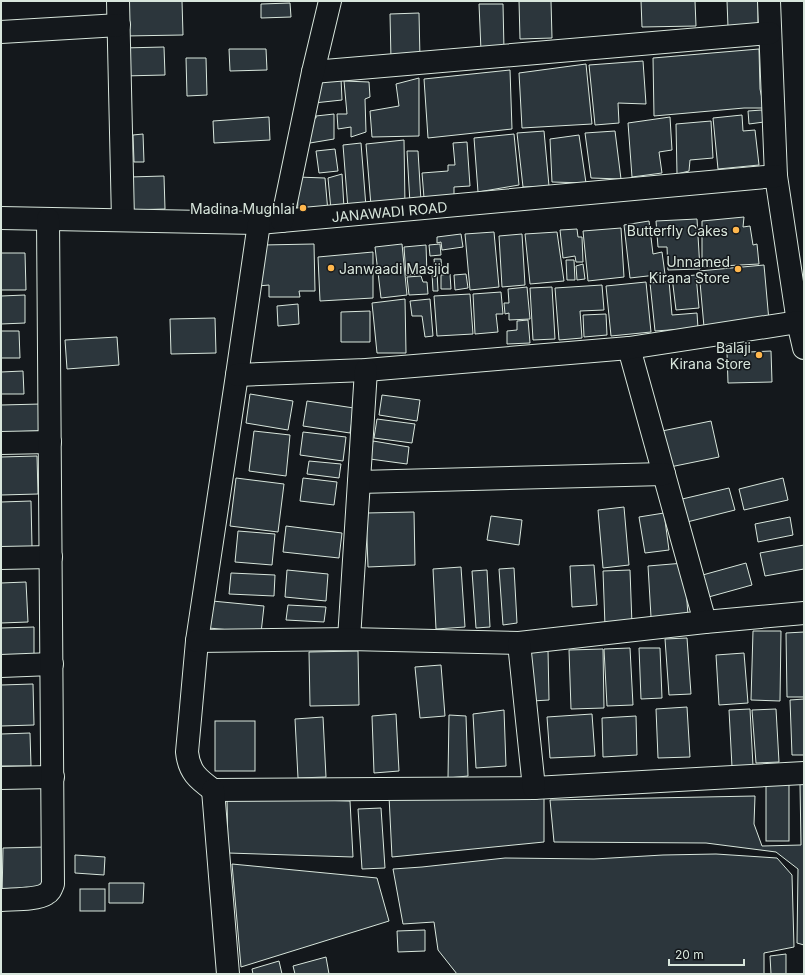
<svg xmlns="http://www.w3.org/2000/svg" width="805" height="975" font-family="Inter,sans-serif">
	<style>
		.building { fill: #2c363c; stroke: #d8e6dc }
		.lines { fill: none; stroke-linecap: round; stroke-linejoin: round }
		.minor-casing { stroke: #d8e6dc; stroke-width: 24 }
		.minor { stroke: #14181c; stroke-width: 22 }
		.poi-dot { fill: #ffb74d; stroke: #14181c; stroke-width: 1.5 }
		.labels { text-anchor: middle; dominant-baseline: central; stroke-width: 3; stroke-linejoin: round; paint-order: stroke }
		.poi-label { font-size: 14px; fill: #d8e6dc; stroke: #14181c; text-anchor: end }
		.street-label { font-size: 14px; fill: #d8e6dc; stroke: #14181c }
	</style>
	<rect width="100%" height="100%" fill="#14181c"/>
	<!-- building -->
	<g class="building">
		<path d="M124 1H182L183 35 125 36Z"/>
		<path d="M519 1H551L552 38 520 39Z"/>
		<path d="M641 1H695L696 26 642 27Z"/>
		<path d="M727 1H758V26L728 27Z"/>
		<path d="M290 3 291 17 261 18V4Z"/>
		<path d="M479 4H503L504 50 481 51Z"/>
		<path d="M419 13 420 59 391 60 390 14Z"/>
		<path d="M164 47 165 75 123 76 122 48Z"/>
		<path d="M229 49H266L267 70 230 71Z"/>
		<path d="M759 49 760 89 764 108H744L654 116 653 58Z"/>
		<path d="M186 58H206L207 95 187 96Z"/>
		<path d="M643 61 646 104 618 103 619 123 595 125 589 65Z"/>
		<path d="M586 64 592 124 522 128 519 73Z"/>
		<path d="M510 70 512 129 428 138 424 79Z"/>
		<path d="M341 78 342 100 314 103 318 79Z"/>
		<path d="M419 78V136L372 137 370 111 399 106 396 84Z"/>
		<path d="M344 81 369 82 370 97 365 99 366 132 351 137V127L338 129 337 114H347Z"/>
		<path d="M762 110 764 122 749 124 748 111Z"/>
		<path d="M334 114V139L304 144 312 118H316V116Z"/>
		<path d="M742 115 743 131 755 130 759 165 718 169 713 118Z"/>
		<path d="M269 117 270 140 214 143 213 121Z"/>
		<path d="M670 117 672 150 659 152 662 173 632 177 628 123Z"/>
		<path d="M711 121 713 158 690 160 689 171 677 174 676 124Z"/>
		<path d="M544 131 549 186 523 187 517 133Z"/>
		<path d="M615 131 621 179 591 178 585 133Z"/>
		<path d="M143 134 144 162H134L133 135Z"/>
		<path d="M514 134 519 185 478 192 474 138Z"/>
		<path d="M579 135 586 183 552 182 550 139Z"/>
		<path d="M404 140 405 206H371L366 144Z"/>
		<path d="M467 142 470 186 454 187V196L424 198 422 173 448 171V165H455L453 143Z"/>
		<path d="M361 143 366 207 348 209 343 145Z"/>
		<path d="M335 149 338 171 319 173 316 151Z"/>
		<path d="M407 151H418L421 201 410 204Z"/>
		<path d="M342 174 344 208 331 210 328 178Z"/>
		<path d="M164 176 165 209 130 210 129 177Z"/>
		<path d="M297 177 325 178 328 212 298 214Z"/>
		<path d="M744 217 743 227 750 226 753 245 757 244 759 264 702 267V221Z"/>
		<path d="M697 219 700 269 668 270 667 247H658L656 221Z"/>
		<path d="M649 221 653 254 662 252 665 274 630 278 624 225Z"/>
		<path d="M621 228 624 277 588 281 583 231Z"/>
		<path d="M577 229 578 237H582L583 262H576L575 256 563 258 560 230Z"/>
		<path d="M494 232 499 287 470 290 465 234Z"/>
		<path d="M557 232 564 281 530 284 525 234Z"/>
		<path d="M461 234 463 247 442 250 441 242 437 243V237Z"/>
		<path d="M522 234 525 285 502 287 499 236Z"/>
		<path d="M314 244 315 291H299L300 297H269V285L258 286 262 245Z"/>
		<path d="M402 244 407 295 381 298 375 247Z"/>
		<path d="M440 244 441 255 430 256 429 245Z"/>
		<path d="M426 245 427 274 406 275 404 247Z"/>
		<path d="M373 252V298L320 301 318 257Z"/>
		<path d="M1 253H25L26 290H1Z"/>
		<path d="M434 259H441L442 271 437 272 438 291H433L432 273 435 271Z"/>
		<path d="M566 260H574L575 280H567Z"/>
		<path d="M583 264 585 279 577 280 576 266Z"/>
		<path d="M764 265 769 321 704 327 699 271Z"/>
		<path d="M450 274 451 289H441V275Z"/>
		<path d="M466 274 468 288 455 290 454 275Z"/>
		<path d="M696 275 699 308 676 310 672 277Z"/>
		<path d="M421 276 423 282H427L428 294 409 295 407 277Z"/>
		<path d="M669 281 672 315 697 313 698 328 655 331 650 283Z"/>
		<path d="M646 282 651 332 611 336 606 286Z"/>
		<path d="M602 285 604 310 580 311 582 338 559 340 555 288Z"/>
		<path d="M527 287 530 319 509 320V313L505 314 504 303H509L508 289Z"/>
		<path d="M552 287 555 339 533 340 530 288Z"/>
		<path d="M501 292 503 314H496L498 332 475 334 473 294Z"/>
		<path d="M470 294 473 334 437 336 434 296Z"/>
		<path d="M25 295V323L1 324V296Z"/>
		<path d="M405 299 406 353H377L372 303Z"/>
		<path d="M430 299 433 336 425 337 422 316H412L410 301Z"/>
		<path d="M298 304 299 324 278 326 277 306Z"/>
		<path d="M370 311V342H341V312Z"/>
		<path d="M606 314 607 335 584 337 583 315Z"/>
		<path d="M215 318 216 353 171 354 170 319Z"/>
		<path d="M528 320 530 343 507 344V331L517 330V321Z"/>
		<path d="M1 331H19L20 358H1Z"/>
		<path d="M117 337 119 365 67 369 65 340Z"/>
		<path d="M771 351 772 382 728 383 727 353Z"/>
		<path d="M23 371 24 394H1V372Z"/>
		<path d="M250 394 293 401 288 430 246 423Z"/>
		<path d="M382 395 420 400 417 421 379 415Z"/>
		<path d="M307 401 354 408 350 433 303 426Z"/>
		<path d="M41 404V431L1 432V405Z"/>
		<path d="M377 419 415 424 412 443 374 438Z"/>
		<path d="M711 421 719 457 670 467 662 431Z"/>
		<path d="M254 431 290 435 286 476 249 471Z"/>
		<path d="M303 432 346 437 343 461 300 455Z"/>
		<path d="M373 441 409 447 407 464 370 459Z"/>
		<path d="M37 456 38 494 1 495V457Z"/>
		<path d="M309 461 341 464 339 478 307 474Z"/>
		<path d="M236 478 284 484 278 532 230 526Z"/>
		<path d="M303 478 337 482 334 505 300 501Z"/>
		<path d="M783 478 788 500 744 510 739 489Z"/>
		<path d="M729 488 735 510 683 523 678 500Z"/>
		<path d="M31 501 32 547 1 548V502Z"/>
		<path d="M624 507 629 565 603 568 598 510Z"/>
		<path d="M414 512 415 565 368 567 366 513Z"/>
		<path d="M664 513 669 550 645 553 639 517Z"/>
		<path d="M491 516 522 520 519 545 487 540Z"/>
		<path d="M790 517 793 535 758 542 755 524Z"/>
		<path d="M286 526 342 533 339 558 283 552Z"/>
		<path d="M238 531 275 534 272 565 235 562Z"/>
		<path d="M804 545V569L765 576 760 553Z"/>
		<path d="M684 563 688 615 651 617 648 566Z"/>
		<path d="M746 563 752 585 705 598 699 576Z"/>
		<path d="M594 565 597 605 572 607 570 566Z"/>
		<path d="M461 567 465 627 436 629 433 569Z"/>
		<path d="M514 568 517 623 503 625 499 569Z"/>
		<path d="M287 570 328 574 326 601 285 597Z"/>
		<path d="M487 570 490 627 476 628 472 571Z"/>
		<path d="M630 570 632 625 605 626 603 571Z"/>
		<path d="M231 573 275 575 274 596 229 594Z"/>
		<path d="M26 582 28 622 1 623V583Z"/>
		<path d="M212 601 264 606 261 633 209 628Z"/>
		<path d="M288 605 326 607 324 622 286 620Z"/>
		<path d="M34 627V660L1 661V628Z"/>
		<path d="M753 631H781L780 701 751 700Z"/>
		<path d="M804 632V697H787L786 633Z"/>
		<path d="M687 638 691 694 669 695 665 639Z"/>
		<path d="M630 648 633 705 607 706 604 649Z"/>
		<path d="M639 648H660L662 698 641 699Z"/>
		<path d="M603 649 604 708 571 709 569 650Z"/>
		<path d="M548 650 549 700 532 701 531 651Z"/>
		<path d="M358 651 359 705 310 706 309 652Z"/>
		<path d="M744 653 748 703 719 705 716 655Z"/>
		<path d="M441 665 445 716 420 718 415 667Z"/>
		<path d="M33 684 34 725 1 726V685Z"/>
		<path d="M804 699V755H792L790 700Z"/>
		<path d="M687 707 690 757 658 758 656 709Z"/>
		<path d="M750 709 753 766 732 767 729 710Z"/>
		<path d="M776 709 779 762 756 763 752 710Z"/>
		<path d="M504 710 506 766 476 768 473 714Z"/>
		<path d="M396 714 399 771 374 773 372 716Z"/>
		<path d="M592 714 595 756 550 758 547 717Z"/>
		<path d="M449 715 466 716 468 776 448 778Z"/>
		<path d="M636 716 637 755 603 757 602 718Z"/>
		<path d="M323 717 326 777 298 778 295 719Z"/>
		<rect x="215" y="721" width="40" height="50"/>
		<path d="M30 733 31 766H1V734Z"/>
		<rect x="766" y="783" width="23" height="58"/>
		<path d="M804 783V945L797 943 798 869 776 852 706 843 554 842 550 800 755 796 754 824 762 846 801 845 800 784Z"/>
		<path d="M389 796H544V842L392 857Z"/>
		<path d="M227 797 350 801 353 857 228 853Z"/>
		<path d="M381 808 385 868 362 869 358 809Z"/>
		<path d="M45 847 44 891 2 897 3 848Z"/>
		<path d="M716 854 777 858 792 875 794 947 764 953V974H457L438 950 434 922 403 924 393 869 422 867 505 858 594 859 663 855Z"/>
		<path d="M75 855 105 857 104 875 75 873Z"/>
		<path d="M232 864 377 878 389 921 241 967Z"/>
		<path d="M109 883H144L143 903H109Z"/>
		<rect x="80" y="889" width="25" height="22"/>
		<path d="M425 930V951L398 952 397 931Z"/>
		<path d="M786 954V974H771L770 956Z"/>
		<path d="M326 957 329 974H295L293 966Z"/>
		<path d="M279 961 282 974H253L252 969Z"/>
	</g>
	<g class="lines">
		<defs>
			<g id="minor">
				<path d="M118 1 123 220"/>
				<path d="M769 1 776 176 798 322 804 348"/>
				<path d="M1 32 119 25"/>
				<path d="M313 72 770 33"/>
				<path id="s1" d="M1 218 259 223 776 176"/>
				<path d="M282 221 313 72 330 1"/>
				<path d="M259 223 237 375 197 641 187 752C189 772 198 779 213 790L534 788 804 773"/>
				<path d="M629 348 705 622"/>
				<path d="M237 375 366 370 629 348 798 322"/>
				<path d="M1 443 50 442"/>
				<path d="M359 482 664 474"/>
				<path d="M1 558 51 557"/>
				<path d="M349 639 366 370"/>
				<path d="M197 641 349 639 519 643 705 622 804 613"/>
				<path d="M519 643 534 788"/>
				<path d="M1 666 52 664"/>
				<path d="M1 778 53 777"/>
				<path d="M213 790 228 974"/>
				<path d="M1 900C12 899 37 900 46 894 50 892 51 889 53 884L48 219"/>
			</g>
		</defs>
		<!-- minor casing -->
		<use href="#minor" class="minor-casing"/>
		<!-- minor -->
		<use href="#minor" class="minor"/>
	</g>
	<!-- markers -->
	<g class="poi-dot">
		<circle cx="303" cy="208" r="4"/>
		<circle cx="736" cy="230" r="4"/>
		<circle cx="331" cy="268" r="4"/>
		<circle cx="738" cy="269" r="4"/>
		<circle cx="759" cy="355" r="4"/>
	</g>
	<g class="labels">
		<!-- poi labels -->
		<g class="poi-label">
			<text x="295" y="208">Madina Mughlai</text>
			<text x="728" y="230">Butterfly Cakes</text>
			<text x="730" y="261">Unnamed<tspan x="730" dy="16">Kirana Store</tspan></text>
			<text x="339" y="268" text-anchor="start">Janwaadi Masjid</text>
			<text x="751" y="347">Balaji<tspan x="751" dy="16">Kirana Store</tspan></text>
		</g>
		<!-- street labels -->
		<g class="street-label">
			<text stroke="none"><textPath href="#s1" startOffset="389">JANAWADI ROAD</textPath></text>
		</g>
	</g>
	<!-- border -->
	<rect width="805" height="975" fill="none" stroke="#d8e6dc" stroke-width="4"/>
	<!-- scale -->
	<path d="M669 959v6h75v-6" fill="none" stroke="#d8e6dc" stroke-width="2"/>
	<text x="675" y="959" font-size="12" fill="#d8e6dc" stroke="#14181c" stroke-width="3" paint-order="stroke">20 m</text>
</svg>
